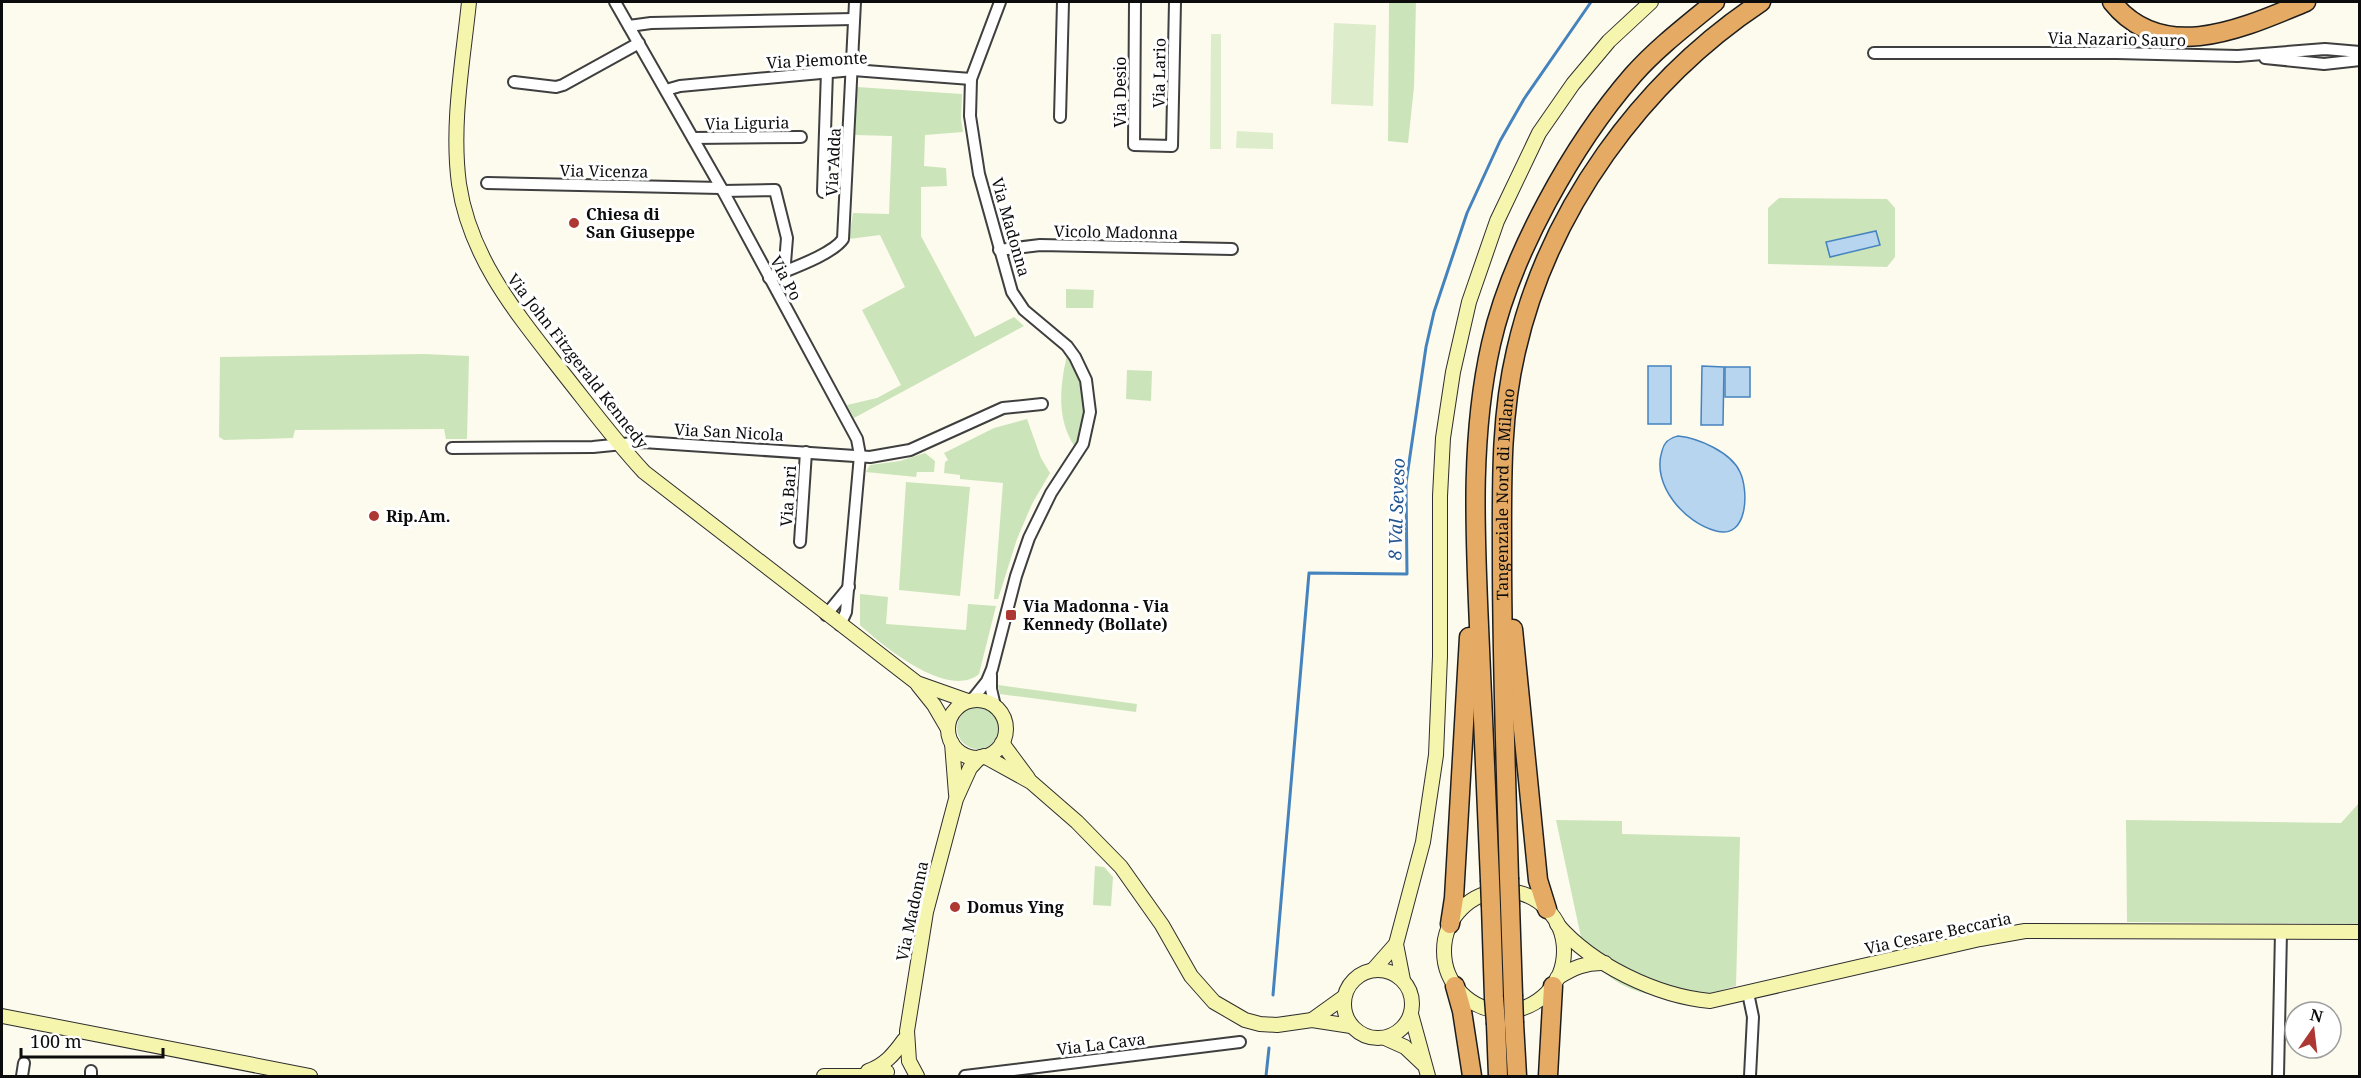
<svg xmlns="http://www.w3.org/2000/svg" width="2361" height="1078" font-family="'Noto Serif',serif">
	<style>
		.green { fill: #cce4ba }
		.pitch { fill: #ddeccb }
		.water { fill: #b7d5ef; stroke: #4583be; stroke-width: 1.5 }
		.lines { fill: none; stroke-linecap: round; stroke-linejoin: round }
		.stream { stroke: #4583be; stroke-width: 3 }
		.street-casing { stroke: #3f3f3f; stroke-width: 14 }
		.secondary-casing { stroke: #2e2e2e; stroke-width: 16 }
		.highway-casing { stroke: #1d1d1d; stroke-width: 21 }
		.street { stroke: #fff; stroke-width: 10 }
		.secondary { stroke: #f6f5ae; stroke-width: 14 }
		.highway { stroke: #e5aa63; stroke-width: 18 }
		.highway-bridge-casing { stroke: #1d1d1d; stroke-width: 21; stroke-linecap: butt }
		.highway-bridge { stroke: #e5aa63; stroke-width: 18 }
		.poi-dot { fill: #ad3833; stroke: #fff; stroke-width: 2 }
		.labels { text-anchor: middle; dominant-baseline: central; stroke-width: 6; stroke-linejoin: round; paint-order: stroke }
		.street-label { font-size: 16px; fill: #0c0c0c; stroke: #fff }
		.poi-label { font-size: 16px; font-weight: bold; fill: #0c0c0c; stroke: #fff; text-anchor: start }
		.water-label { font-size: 18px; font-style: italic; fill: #235690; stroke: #fff }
	</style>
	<rect width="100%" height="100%" fill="#fdfbed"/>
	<!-- green -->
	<g class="green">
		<path d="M1389 2H1416L1414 87 1408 143 1388 141Z"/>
		<path d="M857 87 962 94 961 119 963 132 925 135 924 166 946 168 947 186 921 187V236L975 337 1014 317 1024 326 854 418 847 405 877 398 901 385 862 310 905 287 880 235 849 239 853 213 889 214 892 136 855 135Z"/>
		<path d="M1779 198 1887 199 1895 208V257L1887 267 1768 264V208Z"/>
		<path d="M1066 289 1094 290 1093 308H1066Z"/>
		<path d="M424 354 469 356 467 439H446L444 429 295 430 293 438 224 440 219 437 220 357Z"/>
		<path d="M1067 355C1088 382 1089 417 1075 447 1056 419 1060 386 1067 355Z"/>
		<path d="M1127 370 1152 371 1151 401 1126 399Z"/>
		<path d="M1027 419 1041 458 1050 473 1032 504 1017 539 998 599H994L1003 483 960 479V475L944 473 945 462 948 460 944 453 994 428Z"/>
		<path d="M925 453 935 461 934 472H917L916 477 866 472 870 465 900 461Z"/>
		<path d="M906 482 970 487 960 596 899 590Z"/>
		<path d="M860 594 888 597 886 624 966 630 968 604 996 606 979 674C948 700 883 646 860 625Z"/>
		<path d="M998 685 1137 704 1136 712 1000 694Z"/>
		<circle cx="978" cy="728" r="21"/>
		<path d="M2359 803V924L2127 922 2126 820 2341 823Z"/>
		<path d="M1556 820 1622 821V834L1740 837 1736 986C1721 990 1706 995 1691 996 1644 1000 1603 986 1582 942Z"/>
		<path d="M1095 866 1104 867 1113 877 1111 906 1093 905Z"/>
	</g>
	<!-- pitch -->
	<g class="pitch">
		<path d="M1334 23 1376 25 1373 106 1331 104Z"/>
		<path d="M1211 34H1221V149H1210Z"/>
		<path d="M1237 131 1273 133V149L1236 148Z"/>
	</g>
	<!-- water -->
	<g class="water">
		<path d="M1876 231 1880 245 1830 257 1826 242Z"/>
		<rect x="1648" y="366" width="23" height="58"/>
		<path d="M1702 366 1724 367 1723 425H1701Z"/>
		<rect x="1725" y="367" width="25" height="30"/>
		<path d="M1678 436C1698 438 1731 452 1740 472 1749 491 1748 540 1716 531 1685 523 1651 485 1662 451 1664 442 1669 438 1678 436Z"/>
	</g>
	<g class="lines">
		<!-- stream -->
		<g class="stream">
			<path d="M1273 995 1309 573 1407 574 1406 483 1426 347 1434 312 1467 213 1500 141 1524 99 1591 2"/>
			<path d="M1266 1076 1269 1048"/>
		</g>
		<defs>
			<g id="street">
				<path d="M615 2 723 191 857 439 860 455 846 612 840 625"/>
				<path d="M1135 2 1134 145 1172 146 1175 2"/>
				<path d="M629 26 651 23 854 19"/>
				<path d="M1874 53H2117L2238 56 2325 49 2360 52"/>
				<path d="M2265 58 2324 64 2360 60"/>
				<path d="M514 82 556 87 563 85 639 43"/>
				<path d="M666 90 680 86 853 70 971 79"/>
				<path d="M1060 117 1063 2"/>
				<path d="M693 138 801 137"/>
				<path d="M487 183 721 188"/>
				<path d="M723 191 775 190 787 238 785 263 787 270"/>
				<path d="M823 192 827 71"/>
				<path d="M999 250 1040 245 1232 249"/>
				<path d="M769 278C787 270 832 255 843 239L855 2"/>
				<path d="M452 448 593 447 643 442 870 457 910 450 1003 408 1042 404"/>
				<path d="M800 542 806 452"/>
				<path d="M826 615 849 587"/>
				<path d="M991 675V689L995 706"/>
				<path d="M971 701 987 681 992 669 1016 576 1029 538 1051 493 1083 444 1090 412 1086 380 1075 357 1067 346 1024 310 1012 292 979 174 970 116 971 79 1000 2"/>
				<path d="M1748 993 1753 1017 1750 1076"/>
				<path d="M22 1076 24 1063"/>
				<path d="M91 1076V1071"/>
				<path d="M965 1076 1240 1042"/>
				<path d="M2278 1076 2281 932"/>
			</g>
			<g id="secondary">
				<path d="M469 2C463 61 451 124 459 184 470 259 518 315 563 373 590 407 615 441 644 472L917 683 968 701"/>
				<path d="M918 685 934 705 948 729"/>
				<circle cx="977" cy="729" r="29"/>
				<path d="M952 743 956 794"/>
				<path d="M1002 743 1028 778"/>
				<path d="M984 756 1031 782 1077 822 1121 867 1162 925 1191 976 1214 1002 1245 1020 1260 1024 1277 1025 1312 1020 1351 1026"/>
				<circle cx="1504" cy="951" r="60"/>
				<path d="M1557 924C1592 965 1657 996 1710 1001L1980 939 2025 931 2360 932"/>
				<circle cx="1378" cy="1004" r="34"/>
				<path d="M1373 970 1396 944"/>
				<path d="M1557 978C1573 968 1586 962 1605 963"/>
				<path d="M1403 980 1396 944 1423 842 1436 755 1440 656V496L1443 438 1453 372 1469 302 1497 221 1539 133 1573 84 1609 41 1651 2"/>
				<path d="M1411 1014 1428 1076"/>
				<path d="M2 1016 310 1076"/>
				<path d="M1312 1020 1344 997"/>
				<path d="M1385 1038 1405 1047 1423 1064"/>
				<path d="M868 1071C885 1065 894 1054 904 1040"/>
				<path d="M824 1076H874L887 1072"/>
				<path d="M917 1076 909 1061 907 1031 926 912 956 799 970 768 980 757"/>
			</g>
			<g id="highway">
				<path d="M2112 2C2163 66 2245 27 2306 2"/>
				<path d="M1513 629 1538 880 1547 909"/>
				<path id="s1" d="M1509 878C1506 772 1502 665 1502 558 1502 488 1500 419 1516 351 1548 210 1642 81 1761 2"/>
				<path d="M1490 880C1486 796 1483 711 1479 626 1475 532 1470 437 1491 344 1511 255 1573 144 1633 75 1657 48 1687 25 1715 2"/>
				<path d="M1510 905 1513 995"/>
				<path d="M1491 906 1494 998"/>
				<path d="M1450 924 1454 898 1469 637"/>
				<path d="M1455 986 1462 1011 1472 1076"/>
				<path d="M1514 1023 1517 1076"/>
				<path d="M1496 1024 1498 1076"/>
				<path d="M1548 1076 1553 986"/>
			</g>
		</defs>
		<!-- street casing -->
		<use href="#street" class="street-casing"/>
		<!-- secondary casing -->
		<use href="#secondary" class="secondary-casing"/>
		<!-- highway casing -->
		<use href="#highway" class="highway-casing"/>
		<!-- street -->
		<use href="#street" class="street"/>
		<!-- secondary -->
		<use href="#secondary" class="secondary"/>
		<!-- highway -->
		<use href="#highway" class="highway"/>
		<defs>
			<g id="highway-bridge">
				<path d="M1509 878 1510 905"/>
				<path d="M1490 880 1491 906"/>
				<path d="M1513 995 1514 1023"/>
				<path d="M1494 998 1496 1024"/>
			</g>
		</defs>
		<!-- highway-bridge casing -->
		<use href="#highway-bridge" class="highway-bridge-casing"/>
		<!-- highway-bridge -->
		<use href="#highway-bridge" class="highway-bridge"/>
	</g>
	<!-- markers -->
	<g class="poi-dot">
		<circle cx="574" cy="223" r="6"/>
		<circle cx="374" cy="516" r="6"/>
		<rect x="1005" y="609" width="12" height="12" rx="3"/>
		<circle cx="955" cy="907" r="6"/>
	</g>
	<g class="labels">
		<!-- street labels -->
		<g class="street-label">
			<text transform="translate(2117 39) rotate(1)">Via Nazario Sauro</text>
			<text transform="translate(817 60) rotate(-3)">Via Piemonte</text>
			<text transform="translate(1159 73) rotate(-89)">Via Lario</text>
			<text transform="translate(1120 92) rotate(-90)">Via Desio</text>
			<text transform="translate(747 123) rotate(-1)">Via Liguria</text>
			<text transform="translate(833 162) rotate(-87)">Via Adda</text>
			<text transform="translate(604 171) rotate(1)">Via Vicenza</text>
			<text transform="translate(1011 227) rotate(74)">Via Madonna</text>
			<text transform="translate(1116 232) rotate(1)">Vicolo Madonna</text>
			<text transform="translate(786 278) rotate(62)">Via Po</text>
			<text transform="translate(578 361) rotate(52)">Via John Fitzgerald Kennedy</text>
			<text transform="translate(729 432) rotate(3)">Via San Nicola</text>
			<text stroke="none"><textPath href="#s1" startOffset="384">Tangenziale Nord di Milano</textPath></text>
			<text transform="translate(788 496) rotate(-86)">Via Bari</text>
			<text transform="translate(912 911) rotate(-78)">Via Madonna</text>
			<text transform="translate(1938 933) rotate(-12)">Via Cesare Beccaria</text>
			<text transform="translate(1101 1044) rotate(-7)">Via La Cava</text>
		</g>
		<!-- poi labels -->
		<g class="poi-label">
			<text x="586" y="214">Chiesa di<tspan x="586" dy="18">San Giuseppe</tspan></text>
			<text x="386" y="516">Rip.Am.</text>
			<text x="1023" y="606">Via Madonna - Via<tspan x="1023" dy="18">Kennedy (Bollate)</tspan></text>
			<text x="967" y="907">Domus Ying</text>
		</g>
		<!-- water labels -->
		<g class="water-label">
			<text transform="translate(1396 509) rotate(-88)">8 Val Seveso</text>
		</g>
	</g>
	<!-- border -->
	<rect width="2361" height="1078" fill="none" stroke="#0c0c0c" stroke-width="6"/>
	<!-- north arrow -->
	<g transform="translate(2313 1030) rotate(14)"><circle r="28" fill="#ffffff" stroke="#9e9e9e" stroke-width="1.5"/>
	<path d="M0-4.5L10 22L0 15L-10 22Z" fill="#ad3833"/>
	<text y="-9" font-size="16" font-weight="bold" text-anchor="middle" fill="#0c0c0c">N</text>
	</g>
	<!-- scale -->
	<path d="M21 1048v9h142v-9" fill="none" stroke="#0c0c0c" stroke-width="3"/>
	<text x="30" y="1048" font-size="18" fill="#0c0c0c" stroke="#ffffff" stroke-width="4.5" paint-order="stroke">100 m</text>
</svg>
